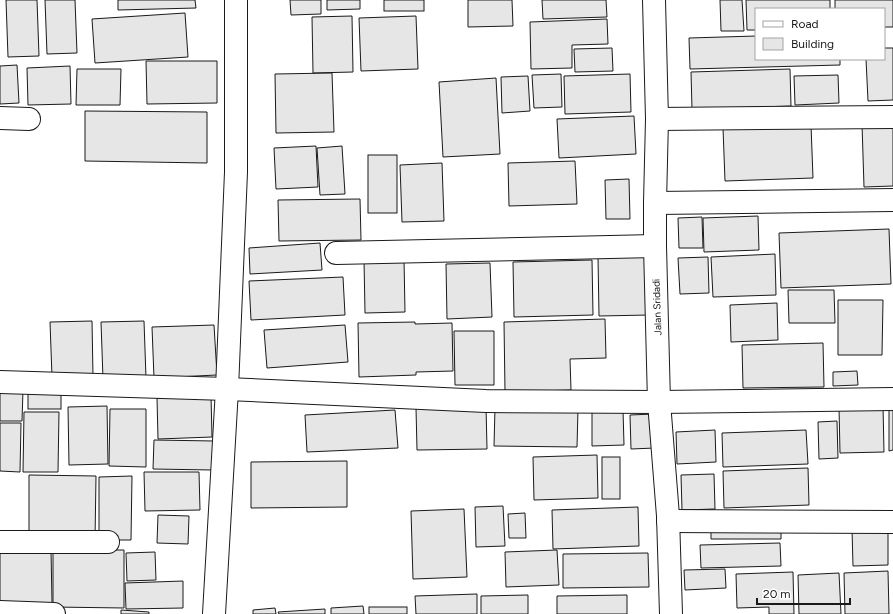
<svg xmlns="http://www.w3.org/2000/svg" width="893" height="614" font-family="Figtree,sans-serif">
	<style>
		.building { fill: #e6e6e6; stroke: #1a1a1a }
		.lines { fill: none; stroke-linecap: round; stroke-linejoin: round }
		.street-casing { stroke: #1a1a1a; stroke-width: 24 }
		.street { stroke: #fff; stroke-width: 22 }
		.labels { text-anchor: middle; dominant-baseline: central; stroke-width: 3; stroke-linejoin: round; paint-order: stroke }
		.street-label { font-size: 10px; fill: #1a1a1a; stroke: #fff }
	</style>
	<rect width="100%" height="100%" fill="#fff"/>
	<!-- building -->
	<g class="building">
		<path d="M6 0H37L39 56 8 57Z"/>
		<path d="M45 0H75L77 53 47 54Z"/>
		<path d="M118 0H195L196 8 118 10Z"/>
		<path d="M290 0H321V14L291 15Z"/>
		<path d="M327 0H360V9L327 10Z"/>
		<rect x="384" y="0" width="40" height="11"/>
		<path d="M468 0H512L513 26 468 27Z"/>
		<path d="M542 0H606L607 17 543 19Z"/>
		<path d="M720 0H742L744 31H721Z"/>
		<path d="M746 0H830V9H756V30H747Z"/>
		<path d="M835 0H893V27H884V9H835Z"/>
		<path d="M185 13 188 57 95 63 92 19Z"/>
		<path d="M352 16 353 72 313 73 312 17Z"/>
		<path d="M416 16 418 69 361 71 359 18Z"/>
		<path d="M607 19 608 44 572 45V68L531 69 530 22Z"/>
		<path d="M756 36V59H840V65L690 69 689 38Z"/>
		<path d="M612 48 613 71 575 72 574 49Z"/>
		<path d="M884 48H893V100L868 101 866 59H884Z"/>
		<path d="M146 61H217V103L147 104Z"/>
		<path d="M17 65 19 103 0 104V66Z"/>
		<path d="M70 66 71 104 28 105 27 68Z"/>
		<path d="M77 69H121L120 105H76Z"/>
		<path d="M790 69 791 106 692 109 691 72Z"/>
		<path d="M332 73 334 132 276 133 275 74Z"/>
		<path d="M561 74 562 107 534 108 532 75Z"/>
		<path d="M630 74 631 112 565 114 564 76Z"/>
		<path d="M838 75 839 103 795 105 794 76Z"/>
		<path d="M528 76 530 111 502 113 501 77Z"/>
		<path d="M496 78 500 154 443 157 439 82Z"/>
		<path d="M85 111 207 112V163L85 161Z"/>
		<path d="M634 116 636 154 559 158 557 119Z"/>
		<path d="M893 123V186L864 187 862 124Z"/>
		<path d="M811 125 813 178 725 181 723 128Z"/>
		<path d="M316 146 318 187 276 189 274 148Z"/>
		<path d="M342 146 345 194 320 195 317 148Z"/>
		<rect x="368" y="155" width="29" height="58"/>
		<path d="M575 161 577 204 509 206 508 163Z"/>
		<path d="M442 163 444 221 402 222 400 165Z"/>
		<path d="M629 179 630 219H606L605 180Z"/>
		<path d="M360 199 361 240 279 241 278 200Z"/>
		<path d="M758 216 759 250 704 252 703 218Z"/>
		<path d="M702 217 703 248H679L678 218Z"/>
		<path d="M889 229 891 284 781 288 779 233Z"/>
		<path d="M320 243 322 270 250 274 249 248Z"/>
		<path d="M775 254 776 295 713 297 711 257Z"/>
		<path d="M598 257H648L649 315 599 316Z"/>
		<path d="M708 257 709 293 680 294 678 258Z"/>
		<path d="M404 259 405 312 365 313 364 260Z"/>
		<path d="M592 260 593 315 514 317 513 262Z"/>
		<path d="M490 263 492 317 447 319 446 264Z"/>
		<path d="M343 277 345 315 251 320 249 281Z"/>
		<path d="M788 290H834L835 323H789Z"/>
		<path d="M838 300H883L882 355H838Z"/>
		<path d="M777 303 778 340 731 342 730 305Z"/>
		<path d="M605 319 606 358 570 359 571 390 505 392 504 322Z"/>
		<path d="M92 321 93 376 52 377 50 322Z"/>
		<path d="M144 321 146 378 103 379 101 322Z"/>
		<path d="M415 322V324L452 323 453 371 416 372V375L359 377 358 323Z"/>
		<path d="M214 325 217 375 154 378 152 327Z"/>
		<path d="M345 325 348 362 267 368 264 330Z"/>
		<path d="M454 331H494V385H455Z"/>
		<path d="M823 343 824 387 743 388 742 345Z"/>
		<path d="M857 371 858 385 833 386V372Z"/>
		<path d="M0 390H23L22 421H0Z"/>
		<rect x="28" y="390" width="33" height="19"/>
		<path d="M211 396 212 437 158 439 157 398Z"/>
		<path d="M893 405V450L889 451V406Z"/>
		<path d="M107 406 108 464 69 465 68 407Z"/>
		<path d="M486 406 487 449 417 450 416 408Z"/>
		<path d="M883 406 884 452 840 453 839 407Z"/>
		<path d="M495 408 578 409 577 447 494 446Z"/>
		<path d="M110 409H146V467L109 466Z"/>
		<path d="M395 410 398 448 307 452 305 415Z"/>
		<path d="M623 410 624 445 592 446V411Z"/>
		<path d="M24 412H59L58 472H23Z"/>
		<path d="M654 414 655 448 631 449 630 415Z"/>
		<path d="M837 421 838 458 819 459 818 422Z"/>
		<path d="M0 423H21L20 472 0 471Z"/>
		<path d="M715 430 716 462 677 464 676 432Z"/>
		<path d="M806 430 808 464 723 467 722 433Z"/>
		<path d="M154 440 214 441 213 470 153 469Z"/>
		<path d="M597 455 598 498 534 500 533 457Z"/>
		<rect x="602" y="457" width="18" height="42"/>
		<path d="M347 461V507L251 508V462Z"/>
		<path d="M808 468 809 505 724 508 723 471Z"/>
		<path d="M144 472H199L200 510 145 511Z"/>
		<path d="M714 474 715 509 682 510 681 475Z"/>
		<path d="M29 475 96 476 95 540H29Z"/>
		<path d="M132 476 131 540H99V477Z"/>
		<path d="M503 506 505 546 476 547 475 507Z"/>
		<path d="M638 507 639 546 553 549 552 510Z"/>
		<path d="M464 509 467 577 413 579 411 511Z"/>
		<path d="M525 513 526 538H509L508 514Z"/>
		<path d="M158 515 189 516 188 544 157 543Z"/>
		<path d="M711 522 781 523V539H711Z"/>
		<path d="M888 528V565L853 566 852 529Z"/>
		<path d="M780 543 781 566 701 568 700 545Z"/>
		<path d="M51 549 52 603 0 604V550Z"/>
		<path d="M53 550H124V608L53 607Z"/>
		<path d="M557 550 559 585 506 587 505 552Z"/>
		<path d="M155 552 156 580 127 581 126 553Z"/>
		<path d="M648 553 649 587 563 588V554Z"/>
		<path d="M725 569 726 588 685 590 684 570Z"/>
		<path d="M888 571 889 614H845L844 573Z"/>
		<path d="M793 572 794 614H769V607L737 608 736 574Z"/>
		<path d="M839 573 841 614H799L798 575Z"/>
		<path d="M183 581V608L126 609 125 583Z"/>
		<path d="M477 594V614H416L415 596Z"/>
		<path d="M528 595V614H481V596Z"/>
		<path d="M627 595V614H557V596Z"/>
		<path d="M363 606 364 614H331V608Z"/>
		<rect x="369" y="607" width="38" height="7"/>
		<path d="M275 608 276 614H253V610Z"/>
		<path d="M325 609V614H279L278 612Z"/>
		<path d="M121 610 149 612V614H121Z"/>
	</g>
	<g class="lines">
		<defs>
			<g id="street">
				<path d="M654 0 657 119 655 203V246L659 402 668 516 671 614"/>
				<path d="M0 118 29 119"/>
				<path d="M657 119 893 117"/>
				<path d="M655 203 893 200"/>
				<path d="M336 253 655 246"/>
				<path d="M0 382 227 389 486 401 659 402 893 399"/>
				<path d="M668 521 893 522"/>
				<path d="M0 542H108"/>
				<path d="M0 612 54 614"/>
				<path d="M214 614 227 389 236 172V0"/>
			</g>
		</defs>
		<!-- street casing -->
		<use href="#street" class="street-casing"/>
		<!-- street -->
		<use href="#street" class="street"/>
	</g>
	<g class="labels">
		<!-- street labels -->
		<g class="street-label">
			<text transform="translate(657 307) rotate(-92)">Jalan Sridadi</text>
		</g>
	</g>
	<!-- legend -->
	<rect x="755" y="8" width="130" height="52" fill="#ffffff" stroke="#a3a3a3"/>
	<rect x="763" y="21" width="20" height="6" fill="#ffffff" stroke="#a3a3a3"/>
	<text x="791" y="28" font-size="12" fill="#1a1a1a">Road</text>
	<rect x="763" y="38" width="20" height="12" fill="#e6e6e6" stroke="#a3a3a3"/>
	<text x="791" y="48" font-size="12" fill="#1a1a1a">Building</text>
	<!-- scale -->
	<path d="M757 598v6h93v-6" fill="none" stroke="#1a1a1a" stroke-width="2"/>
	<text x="763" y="598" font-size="12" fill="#1a1a1a" stroke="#ffffff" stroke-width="3" paint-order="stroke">20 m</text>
</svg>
